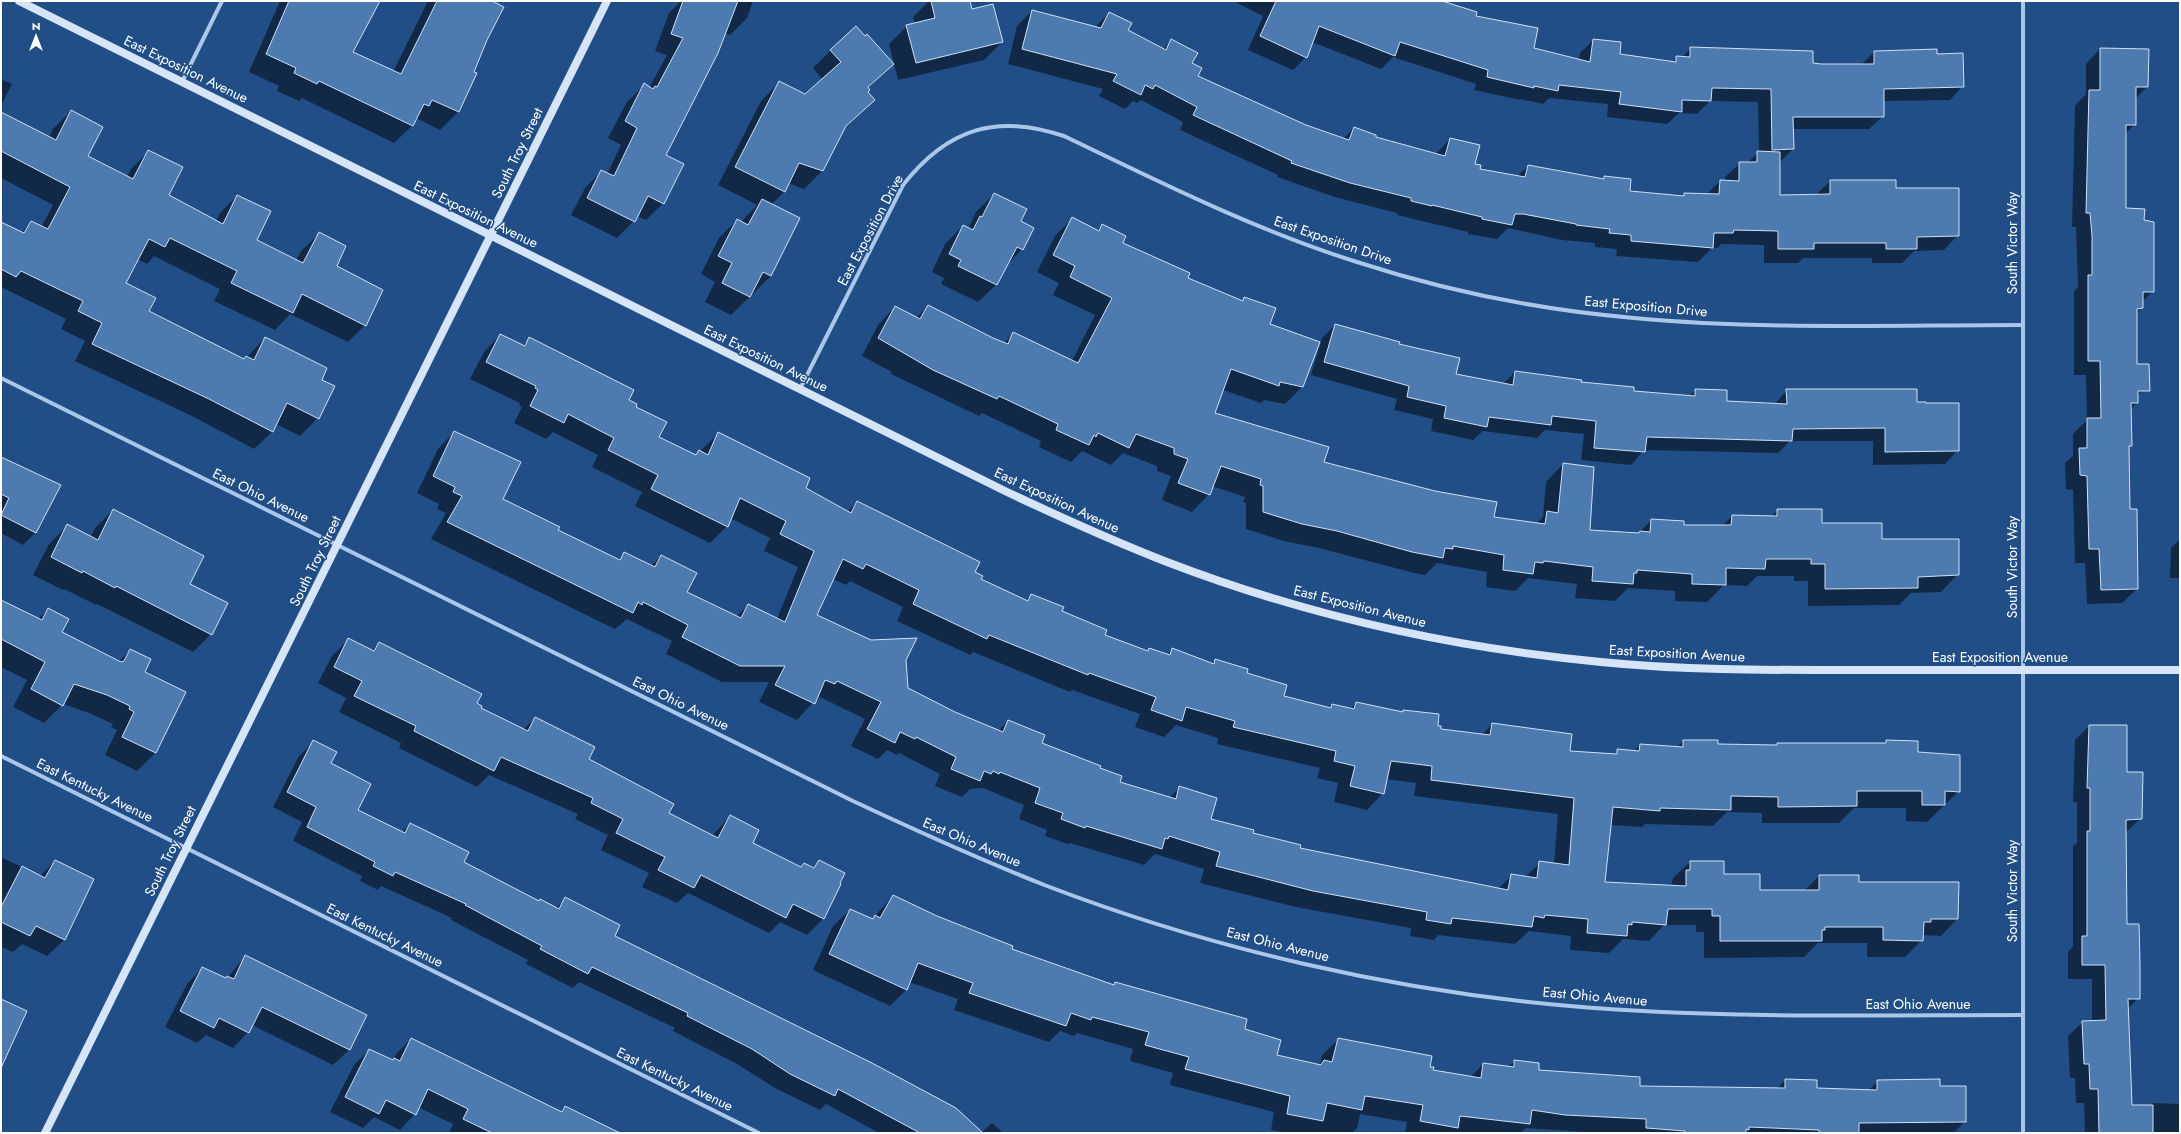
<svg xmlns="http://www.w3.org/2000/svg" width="2181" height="1134" font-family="Jost,sans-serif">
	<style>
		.shadow { fill: #0007; fill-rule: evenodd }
		.building { fill: #4d7bb0; stroke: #cee1f7; fill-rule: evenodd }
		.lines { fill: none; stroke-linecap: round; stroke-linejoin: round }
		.street { stroke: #aac7ea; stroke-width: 4 }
		.secondary { stroke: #d5e4f7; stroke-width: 8 }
		.labels { text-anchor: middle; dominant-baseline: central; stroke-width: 3; stroke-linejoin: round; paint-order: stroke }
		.street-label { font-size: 14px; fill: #fff; stroke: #214e86 }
	</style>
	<rect width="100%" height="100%" fill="#214e86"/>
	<!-- shadow -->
	<g class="shadow">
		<path d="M280 1H370L351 52 393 72 428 1H490L486 40 472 72 476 74 458 112 440 130 416 118 412 126 394 143 302 98 299 101 277 91 279 86 249 72Z"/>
		<path d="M681 1H753L747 18 730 35 724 33 664 155 682 164 663 203 646 220 637 216 634 221 617 238 571 215 585 188 602 171 607 174 621 145 608 138 627 102 644 85 649 88 667 55 655 51 669 13Z"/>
		<path d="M929 1H969L971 10 1002 42 984 60 898 80 889 44 907 26 915 24 913 17Z"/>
		<path d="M1238 1H1438L1475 16 1533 49 1579 60 1580 53 1593 40 1618 55 1672 63 1677 57 1682 58 1691 48 1821 65H1861L1874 52 1936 55 1963 86 1950 100 1883 101V116L1869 129H1792L1793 149 1779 163V196L1816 195 1830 181 1895 189 1958 235 1944 250 1914 251 1902 263H1872V258H1803L1798 263H1764V245L1721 244 1718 248H1712L1698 262 1616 256 1617 249 1595 247V243L1562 240 1508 228 1497 239 1468 234V232L1397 215V213L1335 197 1277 177 1278 175 1180 130 1183 122 1141 100 1137 103 1133 101 1125 109 1099 96 1103 89 1008 64 1017 26 1032 11 1095 27 1109 13 1127 31 1163 49 1172 41 1191 64 1197 77 1305 126 1343 139 1354 128 1374 138 1436 154 1450 139 1478 169 1517 177 1528 166 1602 180 1604 177 1629 192 1681 197 1684 194H1707L1720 181 1725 182V177L1740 163H1747L1759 152 1758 102 1710 101 1697 114 1679 113 1667 124 1607 117 1608 104 1549 98 1543 104 1521 99 1520 100 1474 90 1476 84 1393 57 1381 69 1312 42 1306 57 1293 70 1248 50 1263 16 1237 3Z"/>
		<path d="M2100 49 2148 50 2147 87 2135 99V124L2125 134V209L2143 221 2153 291 2142 302V308L2136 314V365L2142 391 2137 396V403L2130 409 2131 445 2128 448 2129 510H2136L2137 589 2122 603 2087 604 2085 563H2075L2073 490 2066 489 2065 463 2073 456V434L2087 420 2086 375H2074V291L2078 287 2076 227H2072L2075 106 2086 94V64Z"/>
		<path d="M831 50 893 64 868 88 867 92 874 100 843 129 822 171 804 189 788 183 784 192 771 205V276L731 315 705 302 715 282 701 274 719 238 737 220 741 222 757 205 718 185 761 101 779 83 805 95 822 79 813 68Z"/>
		<path d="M1 79 12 84 1 106Z"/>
		<path d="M71 111 87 156 127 177 131 169 149 151 167 196 216 221 220 213 237 196 255 240 296 261 301 251 319 234 365 325 348 342 290 314 275 330 214 301 220 289 154 256 147 264 137 259 125 284 148 312 244 360 265 338 320 380 333 386 318 418 300 436 276 424 272 432 254 449 192 416 75 361 85 341 61 329 66 319 3 288 1 290V223L21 233 31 222 41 227 53 205 1 178V113L49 137 53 129Z"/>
		<path d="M994 194 1019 222 1022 249 1006 266 996 285 978 302 941 284 944 278 932 272 945 244 963 226 968 229 976 212Z"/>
		<path d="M1072 219 1097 231 1102 225 1122 244 1187 278 1241 301 1245 298 1269 325 1302 387 1285 404 1264 400 1261 403 1223 390 1214 414 1323 463 1493 517 1536 524 1543 517 1546 482 1563 464 1589 531 1637 534 1652 520 1683 526H1722L1732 516 1771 517 1778 510 1881 540 1958 574 1941 592 1911 593 1899 605 1808 606V581H1794V576H1757L1747 586 1724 585 1707 602 1675 601V591L1628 588 1615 601 1575 598 1577 584 1528 578 1515 591 1486 587 1487 572 1437 563 1425 575 1414 573 1319 548 1284 541 1246 529V503L1243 502 1245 497 1212 486 1209 494 1192 512 1162 500 1171 476 1157 471V466L1123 453 1111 465 1082 451 1071 462 1039 447 1041 441 982 413 979 416 891 374 892 372 862 356 878 325 895 307 916 318 928 306 992 339 1004 343 1014 333 1072 361 1095 315 1053 295 1059 283 1037 272 1055 236Z"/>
		<path d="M1335 325 1398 345 1455 375 1503 384 1515 372 1633 392 1689 396 1696 390 1726 402 1774 405 1787 390 1916 402 1958 450 1945 464 1873 465V441H1790L1778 453 1644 450 1631 465 1581 460 1584 434 1545 430 1537 438 1483 431 1473 440 1431 431 1433 419 1394 410 1397 399 1311 375 1322 338Z"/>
		<path d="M500 335 522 346 530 339 628 400 658 437 695 456 718 434 804 489 847 512 857 502 974 572 980 579 1026 601 1031 595 1104 636 1147 652 1149 649 1167 655 1172 650 1212 664 1215 660 1245 674 1283 697 1329 708 1332 705 1350 709 1356 703 1401 713 1403 711 1437 727 1440 730 1482 735 1492 724 1569 751 1614 755 1618 750 1633 752 1640 745 1677 747 1683 741 1717 745 1775 746 1777 744H1883L1886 741 1917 753 1959 791 1927 822 1906 821V808H1854L1839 823H1762V813L1727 812 1713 826 1645 824 1642 827 1610 825 1604 883 1671 886 1673 878 1690 862H1723V875L1759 891H1804L1819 876 1858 883 1957 919 1941 936 1922 935V940L1905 957H1867V943H1818L1804 957 1704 958V932H1696V925H1664L1649 941 1623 939 1609 953 1570 950 1571 936 1529 931 1515 944 1438 935 1434 940 1410 936 1411 928 1296 907 1200 883 1204 869 1155 854 1144 865 1070 843 1068 844 1045 836 1047 830 1019 819 1024 805 983 788 970 789 962 797 935 786 940 774 899 753 897 755 887 750 878 759 851 746 865 719 820 697 817 701 815 700 797 720 759 702 769 682H722L666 654 672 641 627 619 615 629 431 539 446 513 437 509 439 504 417 493 438 449 454 432 502 500 557 531 617 560 625 553 651 566 661 556 686 592 736 617 748 605 777 619 798 567 764 551 770 538 730 518 727 526 710 543 635 506 642 492 592 467 598 455 553 432 546 439 514 423 522 407 519 405 520 403 470 379 484 352ZM833 579 846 585 850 581 903 607 897 621 970 655 973 652 1070 692 1072 690 1140 714 1135 727 1164 737 1176 725 1218 738 1217 744 1320 768 1317 778 1338 783 1334 802 1367 810 1383 793 1386 779 1416 783 1414 796 1558 814 1554 864 1540 863 1525 877 1511 876 1498 889 1299 849 1210 819 1179 788 1169 798 1119 782 1099 769 1041 744 1008 721 998 731 954 713 907 689 816 615Z"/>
		<path d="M1 459 24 469 25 468 60 485 36 532 23 545 1 533Z"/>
		<path d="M113 510 189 585 211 634 193 652 97 604 96 605 64 589 63 590 33 575 49 544 67 526 91 537 95 528Z"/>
		<path d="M2180 539V578H2170L2171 548Z"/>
		<path d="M1 601 38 619 48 609 61 632 119 662 130 650 144 672 184 692 155 753 137 771 105 755 117 730 111 727 113 724 89 713 63 704 44 723 13 707 27 680 1 667Z"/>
		<path d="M348 640 371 651 379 643 476 704 479 709 523 730 535 718 587 759 667 813 712 836 730 816 752 843 800 868H812L819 861 840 884 823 919 807 935 780 922 769 933 688 893 677 903 642 887 649 873 601 850 608 835 575 819 578 814 489 775 477 787 399 748 401 743 339 712 346 698 318 683 332 656Z"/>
		<path d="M2089 726 2126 773 2141 818 2125 833 2126 925 2138 998 2127 1010 2131 1106H2150L2153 1103 2180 1104V1133H2085L2084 1103H2076L2075 1078H2070L2068 1036 2083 1022H2092V979H2068V952L2073 946V846L2077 843V802H2073L2075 740Z"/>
		<path d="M314 742 330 764 357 810 402 832 410 824 463 862 538 902 556 908 566 898 614 937 981 1133H879L826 1104 820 1110 775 1088 737 1064 673 1031 675 1028 579 982 573 988 526 964 528 960 451 920 452 918 381 886 378 890 360 881 362 876 293 841 302 822 273 807 299 756Z"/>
		<path d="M1 857 40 876 55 861 92 880 64 940 47 956 22 944 13 952 1 947Z"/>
		<path d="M893 896 1010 950 1112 986 1115 983 1244 1029 1276 1056 1320 1066 1322 1055 1339 1039 1429 1067 1432 1071 1470 1078 1483 1064 1508 1067 1515 1061 1537 1071 1639 1087 1777 1089 1785 1080 1816 1089 1868 1091 1878 1081 1939 1087 1965 1121 1954 1133H1598L1526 1128 1520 1133H1405L1407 1122 1360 1114 1357 1128 1352 1133H1287L1271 1130 1274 1112 1170 1085 1173 1073 1130 1061 1133 1049 1077 1033 1074 1036 1060 1031 1049 1042 954 1010 958 999 909 982 906 990 890 1006 813 970 833 926 850 910 871 920Z"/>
		<path d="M245 957 366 1016 349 1050 333 1065 252 1025 248 1032 233 1048 206 1035 197 1043 165 1027 187 984 202 968 226 979Z"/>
		<path d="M411 1039 560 1112 565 1107 611 1133H449L453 1124 418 1107 415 1114 400 1130 374 1117 363 1128 330 1112 354 1065 369 1050 393 1061 396 1054Z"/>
		<path d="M992 1123 1003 1133H981Z"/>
	</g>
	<!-- building -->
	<g class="building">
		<path d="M289 1H380L353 52 401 74 437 1H492L504 7 487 40 474 72 477 73 459 112 432 100 429 106 424 104 413 126 319 81 317 84 294 73 296 68 266 54Z"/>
		<path d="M683 1H738L718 53 666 155 684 164 664 204 648 196 635 222 587 198 601 170 614 176 637 128 625 121 644 83 653 89 655 86 657 87 683 38 671 34Z"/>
		<path d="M931 1H970L972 9 993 4 1003 42 916 63 906 25 935 18Z"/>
		<path d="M1276 1H1442L1477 12 1476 16 1538 28 1534 48 1590 62 1593 39 1621 42 1620 54 1676 62V56L1690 57V47L1813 51V63L1821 64H1874V51L1937 49V54L1963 53 1964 87 1884 89V117H1793L1794 149 1772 150 1771 89 1712 88 1711 101 1682 100V112L1619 104 1621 92 1559 85 1558 91 1534 86V88L1487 77 1488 70 1400 42 1395 56 1319 26 1307 58 1260 36Z"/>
		<path d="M1032 10 1101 28 1109 12 1132 23 1128 30 1166 50 1171 39 1198 53 1192 63 1202 68 1198 76 1306 125 1349 140 1354 127 1376 135V137L1445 156 1450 138 1480 145 1475 164 1481 165 1480 169 1525 177 1528 165 1604 179V176L1631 179 1630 191 1684 196V193L1719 194 1720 180 1739 181V162H1757V151L1780 152V195L1830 194V180H1896V188H1959V236L1917 237V249H1886V243H1814V249H1778V231L1734 230 1733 233H1714L1713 248 1631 241V235L1609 233 1610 229 1576 225V224L1523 214H1515L1512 225 1482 219V217L1432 205V206L1411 201V198L1350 183 1291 163 1292 161 1193 115 1197 107 1155 85 1153 89 1145 85 1141 95 1113 81 1117 74 1022 49Z"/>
		<path d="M856 26 865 36 867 34 894 64 868 87 870 90 868 92 875 100 846 126 823 171 799 163 785 192 735 167 779 81 805 94 841 62 830 50Z"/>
		<path d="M2100 48 2149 49 2148 87H2136V125H2126V208L2145 209 2144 220 2154 222V292H2143V308L2137 309V364H2149L2150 391H2138V403H2131L2132 446H2129L2130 509H2137L2138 589 2101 590 2099 549H2089L2087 476 2080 475 2079 448H2087V418H2101L2100 361H2088V275H2092V236L2090 213H2086L2089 90H2100Z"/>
		<path d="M71 110 103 127 88 156 133 179 148 150 183 167 169 195 223 224 237 195 271 211 257 240 303 263 319 232 346 246 337 266 383 290 366 326 302 294 293 313 231 283 237 271 170 238 165 247 149 239 126 283 156 298 149 311 244 359 246 356 254 360 265 337 327 368 322 380 335 386 319 419 287 403 273 432 209 399 92 344 102 323 78 311 83 301 21 271 16 277 1 269V222L24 233 31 221 48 229 70 187 1 151V112L56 140Z"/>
		<path d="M994 193 1027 209 1021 221 1034 228 1023 250 1017 247 997 285 958 266 961 260 949 254 963 225 973 230 980 216 982 217Z"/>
		<path d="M762 199 800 218 771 276 763 272 750 297 722 283 732 263 718 256 737 219 748 225Z"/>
		<path d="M1072 217 1099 231 1102 224 1126 236 1123 243 1190 273 1188 278 1243 301 1244 297 1276 308 1270 324 1320 342 1303 387 1280 382 1279 386 1231 369 1215 413 1329 447 1324 462 1435 491 1497 502 1494 517 1545 524 1547 511 1558 513 1563 463 1594 467 1590 530 1639 533 1640 531 1650 532 1651 519 1684 521V525H1731L1732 515 1777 516V509H1822V523H1882V539H1959V575L1918 577V588L1825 589V564H1811V559H1766L1765 569 1726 568V585L1692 584V574L1637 570V573H1634L1633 584 1592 581 1593 567 1544 561 1543 563 1535 562 1533 574 1503 570 1504 555 1453 546V549L1445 548 1443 558 1412 552 1337 531 1302 524 1263 512V486L1260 485 1261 479 1221 466 1210 495 1178 483 1188 459 1174 454V448L1136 434 1129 448 1098 433 1096 437 1094 435 1089 445 1056 430 1058 424 999 396 997 399 933 370 878 338 895 306 920 319 928 305 993 338 1008 344 1013 332 1078 363 1112 298 1070 277 1075 266 1053 255Z"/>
		<path d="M1335 324 1400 342 1399 344 1460 358 1456 374 1513 385 1515 371 1582 380 1581 382 1634 387V391L1695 396V389L1727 390V401L1787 404 1786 389H1917V402H1926V403H1959V451L1885 452V428L1793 429 1792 441 1647 437 1645 452 1594 448 1596 421 1552 416 1551 425 1489 417 1487 427 1444 418 1446 406 1407 397 1409 386 1324 362Z"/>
		<path d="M500 334 525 346 529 337 634 390 629 400 637 404 636 407 667 422 659 437 696 455 699 450 708 455 718 432 810 478 806 488 851 513 857 501 980 562 975 572 983 576 981 579 1028 601 1031 594 1064 607 1062 611 1107 630 1105 635 1148 651 1149 648 1170 655 1172 648 1214 664 1215 659 1248 669 1247 673 1287 685 1284 696 1331 708 1332 704 1354 709 1356 702 1403 712V710L1439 714 1438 726H1441V729L1490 735 1492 723 1572 734 1570 751 1617 754V749L1639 751 1640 744 1683 747V740H1718V744L1777 745V743H1886V740L1918 741V752L1960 755V792L1945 791V805H1922V791H1857V806L1778 807V797L1731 796V810L1660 808V811L1613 807 1605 882 1686 886V870H1690V861H1724V874H1760V890H1819V875H1859V882H1959L1958 919H1931V922H1924L1923 941 1883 940V927H1825V930H1822V941H1720V916H1712V909H1668L1666 925 1632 922V925L1628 924 1627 936 1587 933 1588 919 1545 915 1544 918 1534 916 1532 927 1452 918 1451 924 1426 920 1427 912 1313 891 1216 866 1220 852 1169 836 1168 839 1165 838 1162 849 1086 826 1085 828 1061 819 1063 813 1035 803 1040 788 1000 772 999 774 993 771 991 774 984 771 980 781 951 769 956 757 916 737 915 739 900 732 895 743 867 729 881 702 837 681 835 684 825 680 815 704 775 685 785 666H740L682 637 688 625 643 602 642 605 638 602 633 613 447 522 462 496 453 492 455 487 433 476 454 431 521 462 503 499 560 527 558 530 620 560 624 552 655 567 661 555 697 573 687 592 741 618 748 604 785 622 814 551 780 534 786 521 740 498 728 527 651 489 658 475 608 450 614 438 568 414 564 423 530 406 538 390 535 388 536 386 486 362ZM843 559 863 569 866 564 919 590 913 604 987 639 989 635 1088 675 1089 673 1156 697 1151 710 1182 721 1186 707 1235 721 1233 727 1336 751 1334 761 1355 766 1350 786 1384 794 1391 761 1432 766 1431 780 1574 798 1569 865 1539 861 1537 878 1511 874 1508 890 1300 848 1301 845 1253 833 1254 830 1211 819 1217 798 1179 786 1176 799 1120 782 1122 776 1100 768 1101 766 1042 743 1045 735 1008 720 1003 732 955 712 908 688 906 660 917 638 871 640 817 615Z"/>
		<path d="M1 457 61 485 36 533 1 515 9 498 1 494Z"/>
		<path d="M113 509 204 556 190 584 228 603 212 635 116 586 115 588 83 571 82 573 51 557 67 524 98 540Z"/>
		<path d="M1 600 42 620 48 608 69 619 62 632 121 662 124 661 130 649 151 659 145 672 186 692 156 753 122 737 134 712 129 709 130 706 107 695 74 684 63 706 31 689 45 662 1 639Z"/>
		<path d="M348 638 374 651 379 642 482 694 477 703 482 706 481 708 528 731 535 717 595 747 589 759 674 804 669 813 718 838 730 815 759 830 753 843 801 867 804 863 814 868 819 860 845 873 840 883 841 884 824 919 793 904 786 918 701 875 694 888 658 870 665 857 616 833 623 819 591 803 593 798 501 757 494 771 414 731 416 726 354 696 362 681 334 667Z"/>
		<path d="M2089 725H2127V772H2143L2142 819 2126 820 2127 924H2139L2140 962V999H2128L2132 1105H2153V1133H2099L2098 1089H2090L2089 1064H2084L2082 1021 2106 1020 2105 965H2082V936H2087V831H2090V788H2087Z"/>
		<path d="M313 740 337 752 331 763 371 784 358 810 405 833 410 823 469 852 464 862 539 901 540 899 559 909 565 897 620 925 615 936 872 1063 956 1108 983 1133H920L838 1089 835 1096 790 1074 752 1049 687 1016 688 1013 592 967 588 974 540 949 542 946 465 905 466 904 395 872 393 876 373 866 375 862 307 827 316 807 287 792Z"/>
		<path d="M55 860 94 879 65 940 36 926 30 936 1 922V907L22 866 45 878Z"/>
		<path d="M893 895 937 916 1013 946 1012 949 1114 985 1115 982 1247 1019 1245 1029 1281 1040 1277 1055 1321 1065 1324 1060 1332 1062 1338 1038 1432 1056 1430 1067H1434L1433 1070 1481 1078 1483 1063 1514 1067V1060L1539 1063V1070L1640 1077V1086L1785 1088V1079L1817 1080V1088L1877 1090V1080L1940 1079V1086H1966V1122L1859 1123V1133H1819V1130L1749 1127V1130L1746 1129V1133H1685V1131L1646 1128V1119L1565 1115 1532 1110 1530 1124 1460 1116 1458 1128 1420 1121 1423 1105 1365 1096 1362 1110 1327 1103 1323 1121 1287 1114 1290 1096 1185 1069 1189 1057 1145 1045 1149 1032 1092 1017 1091 1020 1071 1013 1066 1026 969 993 973 983 918 963 907 990 829 954 850 909 873 919 875 915 880 918Z"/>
		<path d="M245 955 367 1015 350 1050 262 1007 249 1033 219 1018 214 1028 180 1011 202 967 226 978 227 976 234 979Z"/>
		<path d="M1 999 27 1011 1 1068Z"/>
		<path d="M411 1038 562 1112 565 1106 620 1133H492L463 1119 468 1109 428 1089 416 1115 386 1100 379 1114 345 1097 369 1049 393 1060 394 1058 400 1061Z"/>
	</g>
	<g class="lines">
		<!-- street -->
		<g class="street">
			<path d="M2023 1V1133"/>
			<path d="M182 82 222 1"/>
			<path d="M1 378 853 801C917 831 981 860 1047 886 1212 949 1394 991 1570 1006 1721 1019 1872 1015 2023 1015"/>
			<path d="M800 389 903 185C947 129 996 113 1064 136 1160 182 1255 230 1357 262 1446 291 1541 310 1634 318 1763 330 1894 325 2023 325"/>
			<path d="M1 756 759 1133"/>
		</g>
		<!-- secondary -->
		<g class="secondary">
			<path d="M19 1 1007 492C1060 517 1113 541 1167 562 1305 615 1454 648 1601 662 1689 671 1778 670 1866 670 1971 670 2075 670 2180 670"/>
			<path d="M45 1133 607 1"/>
		</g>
	</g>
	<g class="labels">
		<!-- street labels -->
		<g class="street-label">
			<text transform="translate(186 69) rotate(26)">East Exposition Avenue</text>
			<text transform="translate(517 153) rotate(-64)">South Troy Street</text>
			<text transform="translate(476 214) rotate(26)">East Exposition Avenue</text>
			<text transform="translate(870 230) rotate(-62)">East Exposition Drive</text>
			<text transform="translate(1333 240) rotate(19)">East Exposition Drive</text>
			<text transform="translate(2012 243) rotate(-90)">South Victor Way</text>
			<text transform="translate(1646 306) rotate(5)">East Exposition Drive</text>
			<text transform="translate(766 358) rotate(26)">East Exposition Avenue</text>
			<text transform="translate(261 495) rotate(26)">East Ohio Avenue</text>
			<text transform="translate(1057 500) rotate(25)">East Exposition Avenue</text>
			<text transform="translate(315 561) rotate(-64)">South Troy Street</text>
			<text transform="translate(2012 567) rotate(-90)">South Victor Way</text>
			<text transform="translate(1360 606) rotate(14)">East Exposition Avenue</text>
			<text transform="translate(1677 653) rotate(3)">East Exposition Avenue</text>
			<text x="2000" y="657">East Exposition Avenue</text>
			<text transform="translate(681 703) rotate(26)">East Ohio Avenue</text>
			<text transform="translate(95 790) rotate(26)">East Kentucky Avenue</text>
			<text transform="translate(972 842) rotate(23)">East Ohio Avenue</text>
			<text transform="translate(170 851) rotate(-64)">South Troy Street</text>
			<text transform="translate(2012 891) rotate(-90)">South Victor Way</text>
			<text transform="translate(385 935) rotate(26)">East Kentucky Avenue</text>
			<text transform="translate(1278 944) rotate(14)">East Ohio Avenue</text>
			<text transform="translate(1595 996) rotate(5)">East Ohio Avenue</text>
			<text x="1918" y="1004">East Ohio Avenue</text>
			<text transform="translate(675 1079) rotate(26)">East Kentucky Avenue</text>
		</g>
	</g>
	<!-- border -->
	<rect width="2181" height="1134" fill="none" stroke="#ffffff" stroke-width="4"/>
	<!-- north arrow -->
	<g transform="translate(36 36)" stroke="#214e86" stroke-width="3" paint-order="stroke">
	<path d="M0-3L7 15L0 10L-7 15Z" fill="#ffffff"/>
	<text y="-6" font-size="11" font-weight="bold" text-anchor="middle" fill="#ffffff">N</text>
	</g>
</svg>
